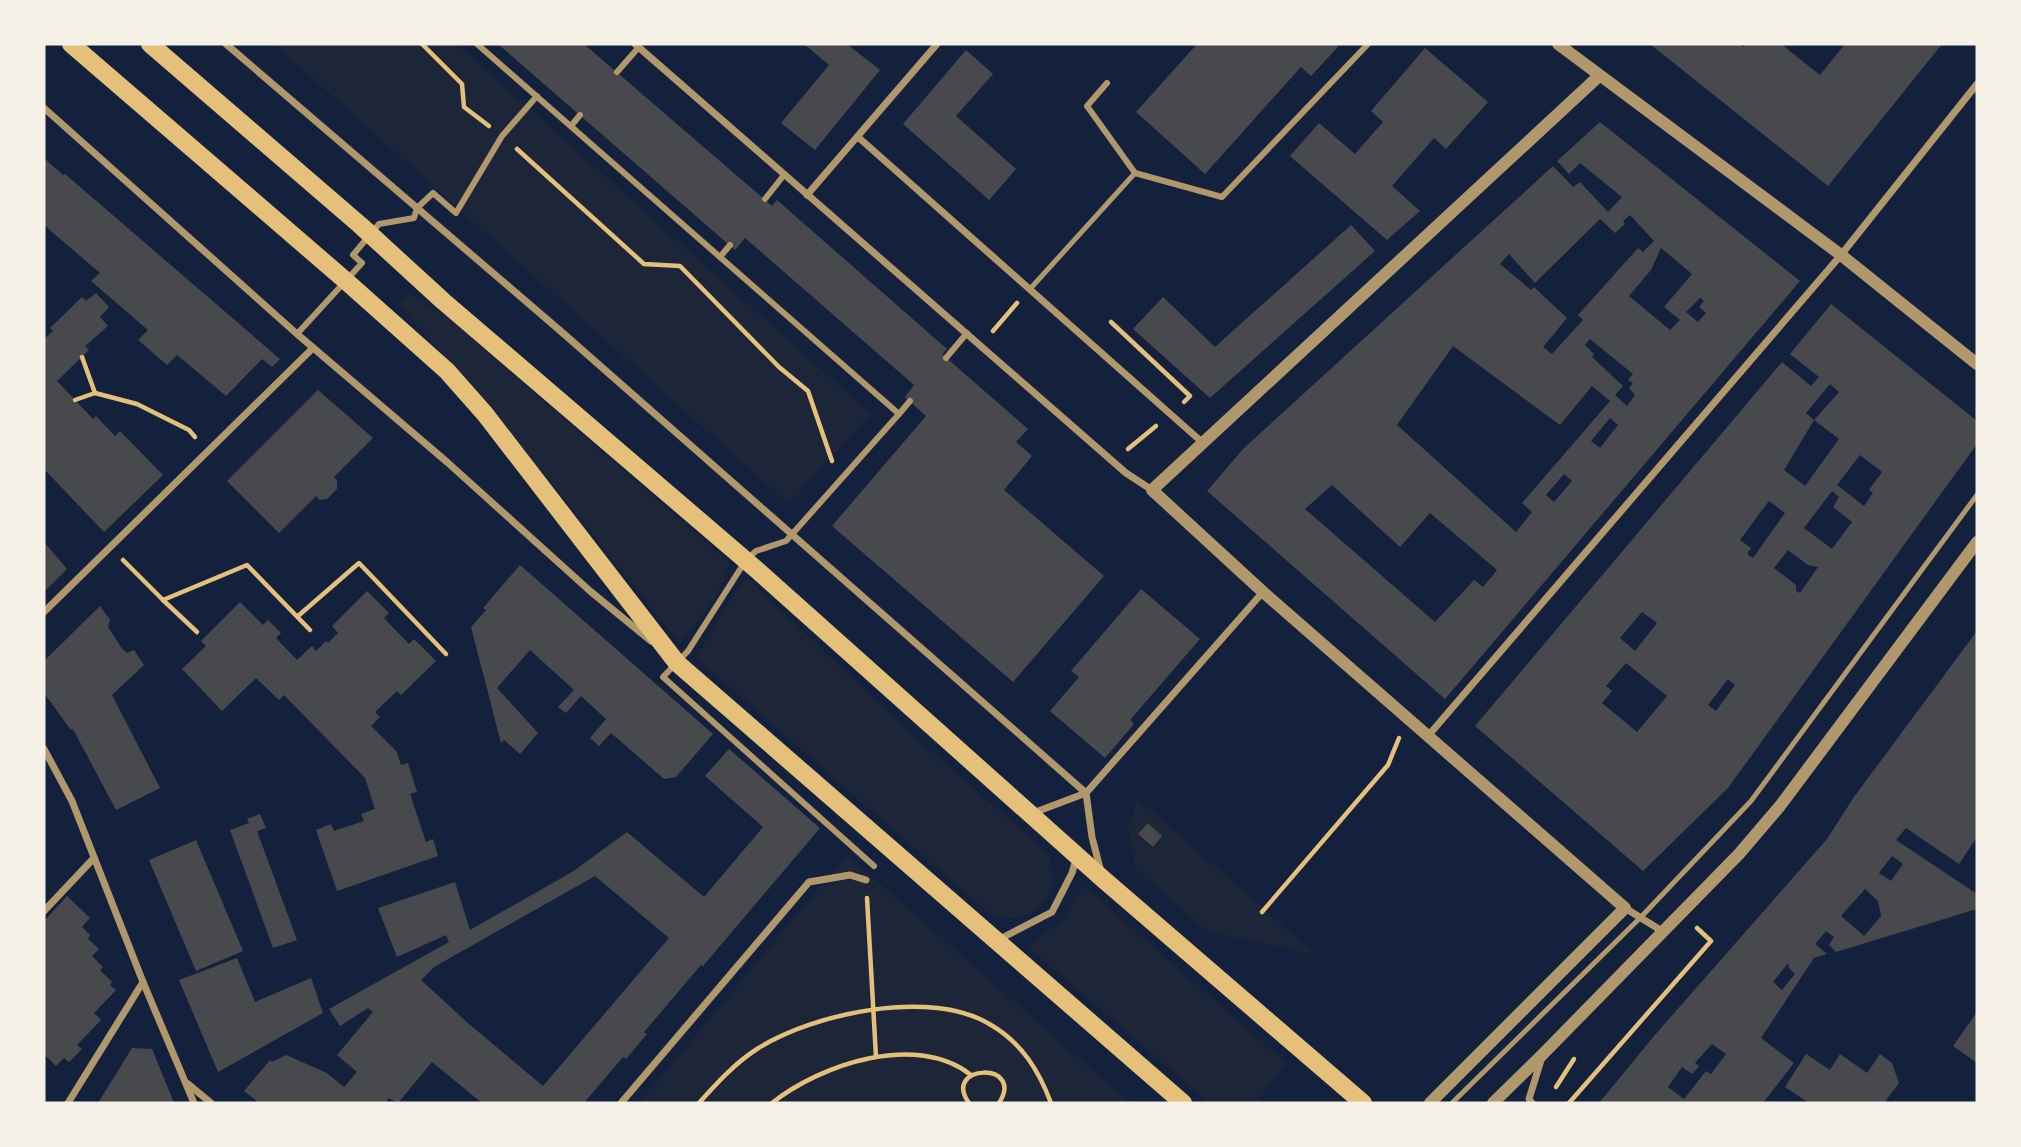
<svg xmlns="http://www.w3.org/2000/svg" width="2021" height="1147" font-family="'Roboto Condensed',sans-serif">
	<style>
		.green { fill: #1d2539 }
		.building { fill: #48494c; fill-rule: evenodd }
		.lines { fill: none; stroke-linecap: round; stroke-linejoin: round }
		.path { stroke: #e5c07b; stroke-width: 4.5 }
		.service { stroke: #b1986c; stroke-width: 5 }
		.pedestrian { stroke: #b1986c; stroke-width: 6 }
		.minor { stroke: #b1986c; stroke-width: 7 }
		.tertiary { stroke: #b1986c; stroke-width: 12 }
		.primary { stroke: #e5c07b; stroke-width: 18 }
	</style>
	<rect width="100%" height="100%" fill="#14213d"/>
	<!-- green -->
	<g class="green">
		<path d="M274 44H457L871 414 789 504Z"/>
		<path d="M408 292 451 320 730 563C724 587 697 626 679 643L500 419 398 304Z"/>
		<path d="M747 578 904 727 1049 854C1050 862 1053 870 1053 877 1053 894 1040 910 1025 916 1015 920 1001 917 991 915L696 658 735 592Z"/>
		<path d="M1137 798 1316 955 1207 931 1136 869 1128 831Z"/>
		<path d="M847 855 1130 1103H639Z"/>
		<path d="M1083 885 1287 1064 1255 1103H1209L1028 947 1063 919Z"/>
	</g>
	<!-- building -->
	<g class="building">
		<path d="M498 44H584L772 206 777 200 947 349 942 354 1028 429 1016 442 1032 456 1004 490 1104 576 1013 682 832 526 926 416 905 397 914 385 745 238 735 250Z"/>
		<path d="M804 44H847L880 70 815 150 781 123 829 65Z"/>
		<path d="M1197 44H1335L1338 47 1311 76 1301 67 1205 174 1136 112Z"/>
		<path d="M1650 44H1739L1744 47 1746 44H1781L1820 75 1845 44H1942L1828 186Z"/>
		<path d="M1425 48 1488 102 1446 149 1434 138 1392 186 1420 211 1387 240 1290 156 1319 123 1355 154 1383 122 1371 111Z"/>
		<path d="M966 50 993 74 956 116 1016 169 989 200 903 124Z"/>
		<path d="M1600 122 1800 281 1445 699 1207 491 1244 448 1553 166 1573 187 1580 182 1608 212 1622 197 1580 163 1569 174 1557 161ZM1630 215 1654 241 1643 252 1638 248 1578 315 1583 320 1552 354 1543 347 1567 318 1534 287 1531 290 1500 264 1509 254 1535 283 1600 219 1615 233 1625 224 1623 221ZM1661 248 1692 274 1664 307 1680 320 1670 330 1629 296 1651 270ZM1700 298 1704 301 1699 307 1706 313 1698 322 1686 312ZM1590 339 1633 374 1628 380 1633 383 1629 388 1635 395 1627 406 1615 395 1623 386 1592 357 1594 354 1585 345ZM1453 346 1560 425 1592 386 1610 401 1522 503 1532 512 1516 532 1397 425ZM1610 418 1618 425 1600 448 1591 441ZM1564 474 1572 481 1554 502 1546 495ZM1332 485 1400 547 1430 513 1497 570 1483 587 1474 580 1435 622 1305 509Z"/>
		<path d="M44 158 63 175 65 174 280 359 272 367 262 359 226 396 177 355 167 365 138 340 148 330 91 281 100 273 44 225Z"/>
		<path d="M1351 225 1375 251 1210 398 1133 329 1163 297 1215 347Z"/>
		<path d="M96 293 109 307 100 317 108 326 85 346 89 350 57 381 93 419 96 416 115 436 120 431 163 475 104 532 44 469V339L53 331 50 328 82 297 86 301Z"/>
		<path d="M1831 304 1977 421V444L1728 788 1643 871 1475 726 1782 362 1811 386 1819 377 1790 354ZM1830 384 1839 392 1814 420 1839 439 1805 486 1784 470 1814 420 1806 413ZM1860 455 1882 472 1869 490 1873 493 1864 506 1837 485ZM1832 491 1839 497 1833 507 1852 522 1832 549 1804 528ZM1769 501 1785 513 1753 558 1747 554 1751 548 1740 540ZM1788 550 1808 565 1818 567 1800 593 1796 591V585L1774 568ZM1642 612 1657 623 1635 651 1620 638ZM1626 663 1667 696 1637 732 1602 703 1612 691 1606 686ZM1728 679 1735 685 1716 711 1708 705Z"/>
		<path d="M318 390 373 438 334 477 337 481V489L327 499 320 500 316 496 279 533 227 481Z"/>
		<path d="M44 542 67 569 44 592Z"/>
		<path d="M520 565 713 734 676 777 664 779 611 733 599 746 590 738 606 719 581 696 566 713 558 707 574 690 530 650 497 688 538 733 520 754 504 740 501 743 471 627 486 610 483 608Z"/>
		<path d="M1141 589 1200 639 1130 720 1134 724 1105 758 1050 711 1079 677 1071 671Z"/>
		<path d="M367 591 389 613 384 618 409 644 414 639 436 661 401 695 397 691 375 712 380 717 371 726 397 752 401 765 408 763 417 792 410 794 426 842 433 839 438 856 337 891 316 830 331 824 334 831 364 821 361 814 375 809 365 778 284 695 279 700 256 678 222 711 182 669 206 646 201 641 240 602 263 625 268 620 281 633 276 638 297 660 312 646 316 651 326 641 328 643 338 633 332 626Z"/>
		<path d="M100 606 110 620 108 627 121 647 127 653 134 650 144 665 112 695 160 788 116 810 73 729 71 730 44 693V661Z"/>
		<path d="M1977 631V837L1959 864 1906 828 1896 840 1977 894V909L1836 952 1829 945 1834 937 1826 931 1815 944 1827 954 1814 958 1761 1038 1794 1063 1763 1103H1599L1654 1036 1827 839 1854 797ZM1892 856 1903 864 1891 881 1879 873ZM1865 889 1878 901 1881 916 1864 936 1841 916ZM1788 963 1789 968 1795 974 1782 990 1773 982ZM1712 1044 1726 1054 1711 1074 1706 1071 1684 1099 1668 1087 1682 1067 1692 1074 1699 1066 1695 1063Z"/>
		<path d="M729 749 820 828 703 966 701 965 644 1032 647 1034 626 1059 623 1057 584 1103H482L432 1062 398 1103 388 1098 386 1103H259L244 1091 270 1060 272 1062 286 1055 327 1073 344 1087 357 1072 337 1055 373 1012 368 1008 340 1026 329 1009 449 942 446 935 397 957 378 908 455 882 470 930 572 872 627 832 704 897 763 827 705 776ZM595 876 669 938 543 1086 469 1024 421 980 434 967Z"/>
		<path d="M260 814 266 828 257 831 297 940 273 948 230 830 249 823 247 819Z"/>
		<path d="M1148 823 1162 836 1153 847 1138 834Z"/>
		<path d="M196 840 243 951 196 971 149 860Z"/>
		<path d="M67 896 90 918 82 927 90 935 88 939 99 949 92 956 103 967 100 970 112 982 110 985 116 990 94 1013 101 1020 77 1045 82 1049 69 1062 64 1058 56 1066 44 1054V921Z"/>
		<path d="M237 958 255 1002 311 978 323 1013 218 1072 179 980Z"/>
		<path d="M1977 1012V1063L1953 1046Z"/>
		<path d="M132 1048 152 1049 174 1103H98Z"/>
		<path d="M1806 1054 1830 1070 1840 1054 1867 1073 1880 1054 1892 1063 1899 1083 1884 1103H1809L1785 1087Z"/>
	</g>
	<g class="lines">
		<!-- path -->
		<g class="path">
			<path d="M422 44 462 84 464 107 489 126"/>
			<path d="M517 149 644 264 680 266 779 367 808 391 832 461"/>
			<path d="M1111 322 1190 396 1184 402"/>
			<path d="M993 331 1017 303"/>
			<path d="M82 357 95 393"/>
			<path d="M75 400 95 393 137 404 189 430 195 437"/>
			<path d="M1128 449 1156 426"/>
			<path d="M123 560 163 600 247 565 310 630"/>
			<path d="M163 600 197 632"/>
			<path d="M298 616 359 563 446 654"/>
			<path d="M867 898 876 1057"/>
			<path d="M1262 912 1388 765 1399 738"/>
			<path d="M1556 1087 1574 1059"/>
			<path d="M699 1103C716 1084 735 1063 757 1049 813 1013 932 988 991 1025 1022 1043 1039 1071 1051 1103"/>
			<path d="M772 1103C821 1064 917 1032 971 1075"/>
			<path d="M969 1103C941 1064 1026 1061 999 1103"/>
			<path d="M1569 1103 1711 941 1697 928"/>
		</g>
		<!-- service -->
		<g class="service">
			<path d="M1030 289 1135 173"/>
			<path d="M1452 1103 1641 917 1751 801 1977 495"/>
		</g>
		<!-- pedestrian -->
		<g class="pedestrian">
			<path d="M477 44 899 414 786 541 756 551 746 560 688 651 663 677 874 866"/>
			<path d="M617 72 639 47"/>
			<path d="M1107 83 1087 106 1135 173 1222 197 1368 44"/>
			<path d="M571 126 580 115"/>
			<path d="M765 199 784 175"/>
			<path d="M720 257 730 245"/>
			<path d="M297 334 362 263 353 255 379 224 414 218 417 208 433 193 456 213 502 136 537 96"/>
			<path d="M946 358 967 333"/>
			<path d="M899 414 910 401"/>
		</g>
		<!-- minor -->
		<g class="minor">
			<path d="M226 44 564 334 1086 793 1092 837 1101 872"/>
			<path d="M635 44 1126 473 1152 490"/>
			<path d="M44 108 297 334 447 462 590 591 651 641"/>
			<path d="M858 137 1203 443"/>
			<path d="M807 195 937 44"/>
			<path d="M44 612 313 348"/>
			<path d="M1428 736 1841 255 1977 84"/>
			<path d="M44 749 72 801 143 982 194 1103"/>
			<path d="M1033 813 1086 793 1263 592"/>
			<path d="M1625 908 1662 931"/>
			<path d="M44 911 94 858"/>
			<path d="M996 941 1052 912 1072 873 1077 856"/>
			<path d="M188 1084 211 1103"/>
			<path d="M68 1103 143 982"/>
			<path d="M621 1103 809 882 850 875 866 880"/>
			<path d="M1532 1103 1529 1099 1542 1057"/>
		</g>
		<!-- tertiary -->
		<g class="tertiary">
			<path d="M1558 44 1841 255 1977 364"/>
			<path d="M1430 1103 1625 908 1263 592 1152 490 1599 76"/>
			<path d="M1493 1103 1542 1055 1739 854 1780 806 1977 542"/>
		</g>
		<!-- primary -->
		<g class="primary">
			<path d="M71 44 346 281 447 371 485 414 677 663 1183 1103"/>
			<path d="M150 44 360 225 443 301 757 570 1103 879 1363 1103"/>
		</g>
	</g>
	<!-- border -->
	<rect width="2021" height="1147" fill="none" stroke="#f6f1e7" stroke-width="91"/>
</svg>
